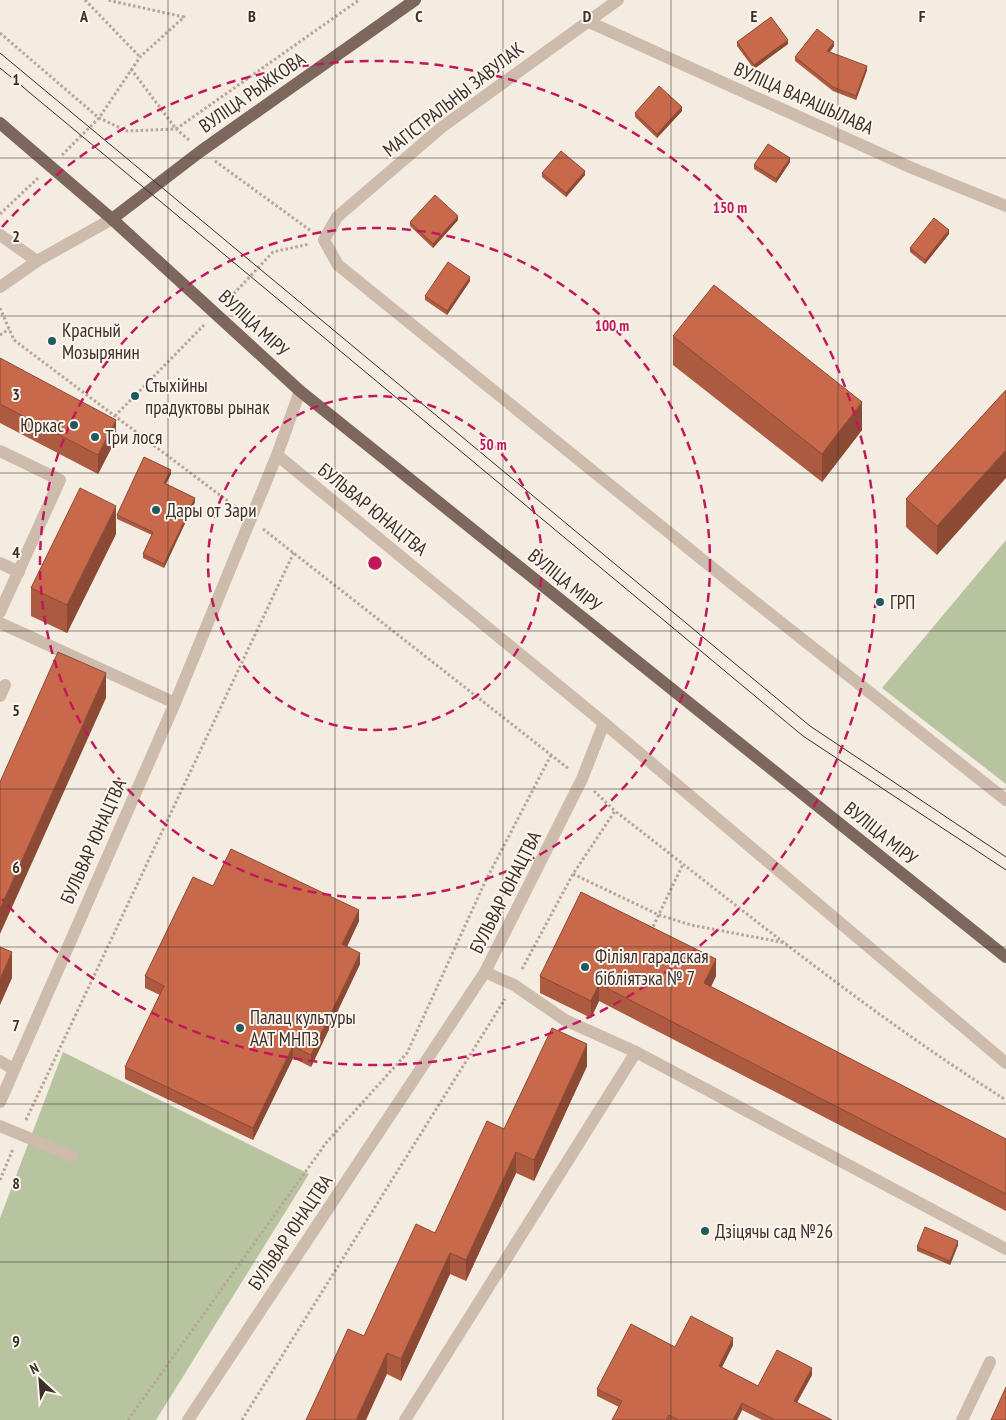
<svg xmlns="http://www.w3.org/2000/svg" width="1006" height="1420" font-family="'PT Sans Narrow',sans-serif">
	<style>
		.green { fill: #b8c4a0 }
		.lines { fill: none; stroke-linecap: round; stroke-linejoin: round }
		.path { stroke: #b9a596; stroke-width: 3; stroke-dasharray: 2.5 2.5; stroke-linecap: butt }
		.minor { stroke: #cdbbac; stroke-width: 12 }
		.major { stroke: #7d675c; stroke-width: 12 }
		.tram { stroke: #3b302b; stroke-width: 1 }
		.wall { fill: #ac5a40 }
		.shaded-wall { fill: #8c4a34 }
		.building { fill: #c8694b; stroke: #8c4a34 }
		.grid { fill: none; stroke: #3b302b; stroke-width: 1; stroke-opacity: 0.55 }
		.ring { fill: none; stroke: #c2185b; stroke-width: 2.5; stroke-dasharray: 9 6 }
		.poi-dot { fill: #1f5a5e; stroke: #fbf5ee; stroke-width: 2 }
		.labels { text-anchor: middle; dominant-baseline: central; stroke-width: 4; stroke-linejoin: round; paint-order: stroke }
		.street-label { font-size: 19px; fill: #3b302b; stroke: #fbf5ee }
		.poi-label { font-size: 19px; fill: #3b302b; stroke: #fbf5ee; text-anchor: start }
		.grid-label { font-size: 16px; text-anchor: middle; font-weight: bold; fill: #3b302b; stroke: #fbf5ee; stroke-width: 4; stroke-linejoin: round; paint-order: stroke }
		.centre { fill: #c2185b; stroke: #fbf5ee; stroke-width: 2.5 }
		.ring-label { font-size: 15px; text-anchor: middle; font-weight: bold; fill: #c2185b; stroke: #fbf5ee; stroke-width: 4; stroke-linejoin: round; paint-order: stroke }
	</style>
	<rect width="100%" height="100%" fill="#f4ebe1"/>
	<!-- green -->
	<g class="green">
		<path d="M1006 540V784L882 688Z"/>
		<path d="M63 1052 309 1174 156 1420H0V1218Z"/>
	</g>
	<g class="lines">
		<!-- path -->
		<g class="path">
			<path d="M85 0 140 57"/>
			<path d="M0 33 99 118 127 131 176 129 189 140"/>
			<path d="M131 69 176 129 359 0"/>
			<path d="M62 155 99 118 140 57 184 17 107 0"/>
			<path d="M215 161 311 231"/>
			<path d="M0 214 38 178"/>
			<path d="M227 301 273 252 309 244"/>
			<path d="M0 308 14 340 237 508"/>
			<path d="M0 335 9 329"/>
			<path d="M115 416 204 325"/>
			<path d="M263 529 569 769"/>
			<path d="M594 791 615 811"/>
			<path d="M573 874 659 915 691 925 786 943"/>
			<path d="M651 931 683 864"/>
			<path d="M522 969 573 874 615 811C743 910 869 1014 1006 1100"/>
			<path d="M26 1120 294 552"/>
			<path d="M0 1180 13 1149"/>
			<path d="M128 1420 326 1143 407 1053 485 882 551 755"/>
			<path d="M242 1420 505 999"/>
		</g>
		<!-- minor -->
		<g class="minor">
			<path d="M618 0 442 127 337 217 324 240 338 265 735 586 1006 800"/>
			<path d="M587 21 912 168 1006 206"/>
			<path d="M0 235 37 261"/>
			<path d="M0 287 37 261 112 219"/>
			<path d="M0 451 60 480 0 612"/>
			<path d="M277 455 604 723 1006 1063"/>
			<path d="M0 563 19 572"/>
			<path d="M0 623 175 703"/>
			<path d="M0 696 5 685"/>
			<path d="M485 972 514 985 565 1020 636 1052 1006 1249"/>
			<path d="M0 1061 13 1069"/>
			<path d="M0 1102 175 703 277 455 300 391"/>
			<path d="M0 1126 72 1156"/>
			<path d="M188 1420 485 972 582 779 604 723"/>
			<path d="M405 1420 636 1052"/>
			<path d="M962 1420 990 1362"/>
		</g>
		<!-- major -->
		<g class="major">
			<path d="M0 123 112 219 300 391 1006 957"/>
			<path d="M112 219 201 151 415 0"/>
		</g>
		<!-- tram -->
		<g class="tram">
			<path d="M0 53 810 726 1006 857"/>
			<path d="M0 68 803 736 1006 870"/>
		</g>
	</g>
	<!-- wall -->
	<g class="wall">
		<path d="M737 42 788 44 754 69 737 46Z"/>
		<path d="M834 46 830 52 867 70 856 100 833 91 795 61V57Z"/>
		<path d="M682 111 657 138 635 117V113Z"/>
		<path d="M790 162 776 183 754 169V165Z"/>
		<path d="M542 173 585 175 566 197 542 177Z"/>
		<path d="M458 220 433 248 410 226V222Z"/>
		<path d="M949 234 925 264 910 252V248Z"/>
		<path d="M470 281 447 315 425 300V296Z"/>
		<path d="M673 336 862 430 822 482 673 365Z"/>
		<path d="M0 358 116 439 98 474 0 423Z"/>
		<path d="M1006 390 937 555 906 527V499Z"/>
		<path d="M171 474 166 484 195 502 164 568 143 558V554L152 535 117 519V515Z"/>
		<path d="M116 534 67 633 31 616V588Z"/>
		<path d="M213 886 359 921 347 947 360 964 311 1067 293 1058 253 1140 125 1079V1067L160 995 145 988V976Z"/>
		<path d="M540 976H716L711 987 1006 1139V1211L599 1001 591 1018 540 993Z"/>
		<path d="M587 1066 534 1181 516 1173 466 1281 450 1274 401 1381 387 1374 364 1336 435 1233 504 1129Z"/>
		<path d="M958 1245 950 1265 917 1251V1247Z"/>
		<path d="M733 1345 722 1367 758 1386 812 1375 797 1402 832 1420H762L742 1410 737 1420H612L619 1407 597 1396V1389L675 1347Z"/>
	</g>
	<!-- shaded-wall -->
	<g class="shaded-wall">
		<path d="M788 40V44L754 69V65Z"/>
		<path d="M834 42V46L827 55V51Z"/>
		<path d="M867 66V70L856 100V96Z"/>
		<path d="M682 107V111L657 138V134Z"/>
		<path d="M790 158V162L776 183V179Z"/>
		<path d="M585 171V175L566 197V193Z"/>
		<path d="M458 216V220L433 248V244Z"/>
		<path d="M949 230V234L925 264V260Z"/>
		<path d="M470 277V281L447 315V311Z"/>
		<path d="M862 402V430L822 482V454Z"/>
		<path d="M116 420V439L98 474V455Z"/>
		<path d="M1006 450V478L937 555V526Z"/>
		<path d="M171 470V474L164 487V483Z"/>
		<path d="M195 498V502L164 568V564Z"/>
		<path d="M116 506V534L67 633V605Z"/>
		<path d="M106 673V698L0 934V909Z"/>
		<path d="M359 910V921L342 956V944Z"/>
		<path d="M12 952V978L0 1005V979Z"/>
		<path d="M360 953V964L311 1067V1055Z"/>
		<path d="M716 959V976L704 1000V983Z"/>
		<path d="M599 984V1001L591 1018V1001Z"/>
		<path d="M587 1044V1066L534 1181V1160Z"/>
		<path d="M293 1046V1058L253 1140V1128Z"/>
		<path d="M516 1152V1173L466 1281V1260Z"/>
		<path d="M958 1241V1245L950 1265V1261Z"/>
		<path d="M450 1253V1274L401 1381V1359Z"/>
		<path d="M733 1338V1345L719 1373V1366Z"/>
		<path d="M387 1353V1374L366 1420H356Z"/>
		<path d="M812 1368V1375L794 1408V1401Z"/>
		<path d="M742 1403V1410L737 1420H733Z"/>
	</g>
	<!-- building -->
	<g class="building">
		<path d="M771 17 788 40 754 65 737 42Z"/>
		<path d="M817 29 834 42 827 51 867 66 856 96 833 87 795 57Z"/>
		<path d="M659 86 682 107 657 134 635 113Z"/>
		<path d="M768 144 790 158 776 179 754 165Z"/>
		<path d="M561 151 585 171 566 193 542 173Z"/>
		<path d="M435 195 458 216 433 244 410 222Z"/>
		<path d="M934 218 949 230 925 260 910 248Z"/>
		<path d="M448 262 470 277 447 311 425 296Z"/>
		<path d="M714 285 862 402 822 454 673 336Z"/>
		<path d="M0 358 116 420 98 455 0 404Z"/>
		<path d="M1006 390V450L937 526 906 499Z"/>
		<path d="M144 457 171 470 164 483 195 498 164 564 143 554 153 532 117 515Z"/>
		<path d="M80 488 116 506 67 605 31 588Z"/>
		<path d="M58 652 106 673 0 909V782Z"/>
		<path d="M231 849 359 910 342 944 360 953 311 1055 293 1046 253 1128 125 1067 164 986 145 976 193 877 213 886Z"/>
		<path d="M581 892 716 959 704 983 1006 1139V1194L599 984 591 1001 540 976Z"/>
		<path d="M0 947 12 952 0 979Z"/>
		<path d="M552 1028 587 1044 534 1160 516 1152 466 1260 450 1253 401 1359 387 1353 356 1420H306L348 1329 364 1336 416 1224 435 1233 487 1121 504 1129Z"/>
		<path d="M925 1227 958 1241 950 1261 917 1247Z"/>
		<path d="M691 1316 733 1338 719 1366 758 1386 777 1350 812 1368 794 1401 832 1420H775L742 1403 733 1420H679L669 1415 666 1420H612L622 1401 597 1389 631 1324 675 1347Z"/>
		<path d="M1006 1387V1420H991Z"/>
	</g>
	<!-- grid -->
	<path class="grid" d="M168 0V1420M335 0V1420M503 0V1420M671 0V1420M838 0V1420M0 158H1006M0 316H1006M0 473H1006M0 631H1006M0 789H1006M0 947H1006M0 1104H1006M0 1262H1006"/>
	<!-- distance rings -->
	<g class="ring">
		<circle cx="375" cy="563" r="167"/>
		<circle cx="375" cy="563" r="335"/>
		<path d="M2 227A502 502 0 1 1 2 899"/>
	</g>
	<!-- markers -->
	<g class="poi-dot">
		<circle cx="52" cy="341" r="5"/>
		<circle cx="135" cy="396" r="5"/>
		<circle cx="74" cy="425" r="5"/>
		<circle cx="95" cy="437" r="5"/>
		<circle cx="156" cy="510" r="5"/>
		<circle cx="880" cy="602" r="5"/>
		<circle cx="585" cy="967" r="5"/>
		<circle cx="240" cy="1028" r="5"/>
		<circle cx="705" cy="1231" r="5"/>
	</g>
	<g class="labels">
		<!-- street labels -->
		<g class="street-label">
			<text transform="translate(252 92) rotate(-35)">ВУЛІЦА РЫЖКОВА</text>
			<text transform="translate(804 98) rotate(24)">ВУЛІЦА ВАРАШЫЛАВА</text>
			<text transform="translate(453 99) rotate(-38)">МАГІСТРАЛЬНЫ ЗАВУЛАК</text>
			<text transform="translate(254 323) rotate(43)">ВУЛІЦА МІРУ</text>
			<text transform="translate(373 509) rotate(39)">БУЛЬВАР ЮНАЦТВА</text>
			<text transform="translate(565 580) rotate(39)">ВУЛІЦА МІРУ</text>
			<text transform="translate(881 833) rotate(39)">ВУЛІЦА МІРУ</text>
			<text transform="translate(93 841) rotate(-66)">БУЛЬВАР ЮНАЦТВА</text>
			<text transform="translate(505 892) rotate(-63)">БУЛЬВАР ЮНАЦТВА</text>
			<text transform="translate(290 1232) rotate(-56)">БУЛЬВАР ЮНАЦТВА</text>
		</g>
		<!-- poi labels -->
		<g class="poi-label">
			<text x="62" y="330">Красный<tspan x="62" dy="22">Мозырянин</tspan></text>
			<text x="145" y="385">Стыхійны<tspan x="145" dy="22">прадуктовы рынак</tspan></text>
			<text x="64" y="425" text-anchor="end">Юркас</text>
			<text x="105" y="437">Три лося</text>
			<text x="166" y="510">Дары от Зари</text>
			<text x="890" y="602">ГРП</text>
			<text x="595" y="956">Філіял гарадская<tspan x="595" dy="22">бібліятэка № 7</tspan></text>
			<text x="250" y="1017">Палац культуры<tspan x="250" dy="22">ААТ МНПЗ</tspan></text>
			<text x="715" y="1231">Дзіцячы сад №26</text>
		</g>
	</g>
	<g class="grid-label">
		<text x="84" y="22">A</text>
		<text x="252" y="22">B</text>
		<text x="419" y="22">C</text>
		<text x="587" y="22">D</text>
		<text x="754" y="22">E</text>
		<text x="922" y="22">F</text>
		<text x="16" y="85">1</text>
		<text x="16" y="242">2</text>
		<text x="16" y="400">3</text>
		<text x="16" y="558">4</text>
		<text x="16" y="716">5</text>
		<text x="16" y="873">6</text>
		<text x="16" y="1031">7</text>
		<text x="16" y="1189">8</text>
		<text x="16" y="1347">9</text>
	</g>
	<circle cx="375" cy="563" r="8" class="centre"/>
	<g class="ring-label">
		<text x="730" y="213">150 m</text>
		<text x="612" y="331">100 m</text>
		<text x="493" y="450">50 m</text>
	</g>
	<!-- north arrow -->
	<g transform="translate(40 1380) rotate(334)" stroke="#fbf5ee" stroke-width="4" paint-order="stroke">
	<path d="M0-4L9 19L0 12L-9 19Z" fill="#3b302b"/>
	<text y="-8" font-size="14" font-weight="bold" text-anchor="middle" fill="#3b302b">N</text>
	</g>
</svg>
